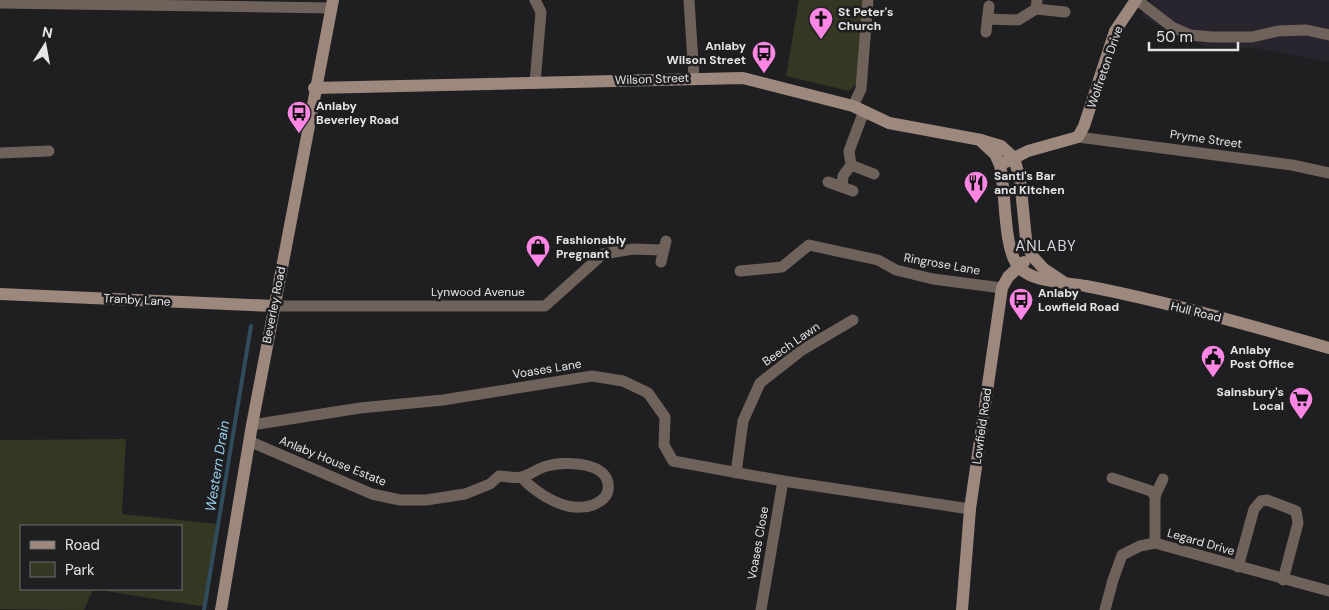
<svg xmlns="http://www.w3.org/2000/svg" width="1329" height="610" font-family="'DM Sans',sans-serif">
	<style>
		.built { fill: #29252e }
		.green { fill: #343721 }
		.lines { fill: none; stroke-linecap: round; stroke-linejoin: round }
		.stream { stroke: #2f4d5c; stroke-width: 4 }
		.street { stroke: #6f625b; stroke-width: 11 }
		.secondary { stroke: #9d887e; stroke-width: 12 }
		.labels { text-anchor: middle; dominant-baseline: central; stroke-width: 5; stroke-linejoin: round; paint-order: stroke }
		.poi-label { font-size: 12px; font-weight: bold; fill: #e5e5e7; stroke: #1f1e21; text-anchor: start }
		.street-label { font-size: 12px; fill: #e5e5e7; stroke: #1f1e21 }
		.water-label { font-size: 14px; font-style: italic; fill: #96d2ef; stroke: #1f1e21 }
		.quarter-label { font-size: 15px; letter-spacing: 1px; fill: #d7d5da; stroke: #1f1e21 }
	</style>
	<rect width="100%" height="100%" fill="#1f1e21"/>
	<!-- built -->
	<path class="built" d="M1151 0H1329V62L1255 48 1206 47 1141 17Z"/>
	<!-- green -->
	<g class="green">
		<path d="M799 0H864L857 83 849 91 786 76Z"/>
		<path d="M126 439 122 514 218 524 205 607 94 589H181V526H21V589H93L84 610 0 609V440Z"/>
	</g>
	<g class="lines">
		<!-- stream -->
		<path class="stream" d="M204 610 251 326"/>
		<!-- street -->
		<g class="street">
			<path d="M689 0 694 78"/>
			<path d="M1137 0 1172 27 1190 35 1212 37H1252L1278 31 1306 30 1329 35"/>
			<path d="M0 3 331 8"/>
			<path d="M1036 9 1065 12"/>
			<path d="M987 19 1018 20 1036 9 1037 0"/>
			<path d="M986 32 989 6"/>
			<path d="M535 83 541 12 535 0"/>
			<path d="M853 106 861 89 868 0"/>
			<path d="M1078 137 1292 165 1329 173"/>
			<path d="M0 153 49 151"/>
			<path d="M851 165 874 174"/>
			<path d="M828 182 853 191"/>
			<path d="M842 187 843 176 851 165 849 151 864 111"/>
			<path d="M661 262 666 241"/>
			<path d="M740 271 782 267 809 245 878 260 896 270 933 279 1002 288"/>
			<path d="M274 306H545L603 254 633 249 662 250"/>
			<path d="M252 425 360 408 443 400 592 376 623 381 648 393 665 417 664 445 673 461 783 481 970 509"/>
			<path d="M251 442 372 494 400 500H426L465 494 490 484 499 476C506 476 515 479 522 477 530 475 538 468 547 466 565 461 612 461 608 490 607 498 600 502 593 505 568 514 538 495 521 477"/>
			<path d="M736 473 743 421 760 383 802 350 853 320"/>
			<path d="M1112 478 1151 491 1155 496V543"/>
			<path d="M1155 496 1163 479"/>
			<path d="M1238 567 1254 509 1261 501 1267 500 1296 511 1298 523 1283 580"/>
			<path d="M761 610 783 481"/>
			<path d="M1105 610 1113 580 1122 555 1140 546 1155 543 1329 591"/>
		</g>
		<!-- secondary -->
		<g class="secondary">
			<path d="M314 88 743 78 853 106 889 123 981 140 1001 146 1014 158 1020 179 1026 239 1032 256 1044 269 1062 281"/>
			<path d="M982 142 995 154 1000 165C1006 191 1003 247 1018 266 1032 283 1066 282 1086 286 1168 302 1249 325 1329 348"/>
			<path d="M1006 162 1028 151 1078 137 1084 126 1115 31 1136 0"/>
			<path d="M0 294 274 306"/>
			<path d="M221 610 252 425 333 0"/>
			<path d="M962 610 970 509 1002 288 1008 277 1024 262"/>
		</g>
	</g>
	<!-- icons -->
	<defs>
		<symbol id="church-pin" viewBox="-11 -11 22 30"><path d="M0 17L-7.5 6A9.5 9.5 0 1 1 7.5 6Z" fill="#fc86e4" stroke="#1f1e21"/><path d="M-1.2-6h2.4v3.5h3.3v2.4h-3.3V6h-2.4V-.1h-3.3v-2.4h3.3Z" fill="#111"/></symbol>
		<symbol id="bus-pin" viewBox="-11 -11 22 30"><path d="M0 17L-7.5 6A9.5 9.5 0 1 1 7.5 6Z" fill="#fc86e4" stroke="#1f1e21"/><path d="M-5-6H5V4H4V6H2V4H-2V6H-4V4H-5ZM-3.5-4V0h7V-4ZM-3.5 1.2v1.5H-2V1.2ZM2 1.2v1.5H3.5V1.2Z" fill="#111"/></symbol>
		<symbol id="restaurant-pin" viewBox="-11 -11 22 30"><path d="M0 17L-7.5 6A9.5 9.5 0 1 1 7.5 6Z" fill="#fc86e4" stroke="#1f1e21"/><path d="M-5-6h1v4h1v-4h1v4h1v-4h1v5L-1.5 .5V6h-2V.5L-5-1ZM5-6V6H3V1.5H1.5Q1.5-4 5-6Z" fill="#111"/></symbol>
		<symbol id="shop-pin" viewBox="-11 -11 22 30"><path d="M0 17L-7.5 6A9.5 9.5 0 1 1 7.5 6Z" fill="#fc86e4" stroke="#1f1e21"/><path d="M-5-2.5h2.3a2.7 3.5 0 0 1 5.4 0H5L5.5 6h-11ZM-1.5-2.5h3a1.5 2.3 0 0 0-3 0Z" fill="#111"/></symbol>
		<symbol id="civic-pin" viewBox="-11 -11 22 30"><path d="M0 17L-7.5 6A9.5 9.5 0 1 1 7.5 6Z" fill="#fc86e4" stroke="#1f1e21"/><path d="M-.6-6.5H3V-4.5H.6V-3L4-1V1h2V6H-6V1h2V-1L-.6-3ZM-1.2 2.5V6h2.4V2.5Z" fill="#111"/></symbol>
		<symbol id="supermarket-pin" viewBox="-11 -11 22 30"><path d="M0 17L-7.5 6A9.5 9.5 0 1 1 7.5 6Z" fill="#fc86e4" stroke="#1f1e21"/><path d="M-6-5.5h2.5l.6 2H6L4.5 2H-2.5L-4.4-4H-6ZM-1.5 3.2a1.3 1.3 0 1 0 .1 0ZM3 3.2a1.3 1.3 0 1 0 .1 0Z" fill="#111"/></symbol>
	</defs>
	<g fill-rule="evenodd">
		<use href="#church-pin" x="807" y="5" width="28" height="38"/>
		<use href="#bus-pin" x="750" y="39" width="28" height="38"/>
		<use href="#bus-pin" x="285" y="99" width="28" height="38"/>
		<use href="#restaurant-pin" x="962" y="169" width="28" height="38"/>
		<use href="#shop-pin" x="524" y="233" width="28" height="38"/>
		<use href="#bus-pin" x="1007" y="286" width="28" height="38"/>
		<use href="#civic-pin" x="1199" y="343" width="28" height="38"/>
		<use href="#supermarket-pin" x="1287" y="385" width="28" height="38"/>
	</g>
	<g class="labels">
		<!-- poi labels -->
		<g class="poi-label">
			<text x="838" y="12">St Peter's<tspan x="838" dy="14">Church</tspan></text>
			<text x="746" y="46" text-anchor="end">Anlaby<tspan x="746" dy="14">Wilson Street</tspan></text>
			<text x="316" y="106">Anlaby<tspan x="316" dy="14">Beverley Road</tspan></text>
			<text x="994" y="176">Santi's Bar<tspan x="994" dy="14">and Kitchen</tspan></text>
			<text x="556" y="240">Fashionably<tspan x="556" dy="14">Pregnant</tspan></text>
			<text x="1038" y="293">Anlaby<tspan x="1038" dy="14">Lowfield Road</tspan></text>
			<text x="1230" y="350">Anlaby<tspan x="1230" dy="14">Post Office</tspan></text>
			<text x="1284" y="392" text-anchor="end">Sainsbury's<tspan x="1284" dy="14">Local</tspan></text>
		</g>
		<!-- street labels -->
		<g class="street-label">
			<text transform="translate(1105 67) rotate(-71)">Wolfreton Drive</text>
			<text transform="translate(652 79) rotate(-2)">Wilson Street</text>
			<text transform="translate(1206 139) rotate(8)">Pryme Street</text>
			<text transform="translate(942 264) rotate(10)">Ringrose Lane</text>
			<text x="478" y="292">Lynwood Avenue</text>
			<text transform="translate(137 300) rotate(3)">Tranby Lane</text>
			<text transform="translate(274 305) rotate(-79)">Beverley Road</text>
			<text transform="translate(1196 312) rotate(14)">Hull Road</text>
			<text transform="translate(791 344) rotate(-35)">Beech Lawn</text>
			<text transform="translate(547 369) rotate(-9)">Voases Lane</text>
			<text transform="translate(982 426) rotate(-82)">Lowfield Road</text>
			<text transform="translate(333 461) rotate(22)">Anlaby House Estate</text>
			<text transform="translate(1201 542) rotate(16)">Legard Drive</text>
			<text transform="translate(758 543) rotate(-80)">Voases Close</text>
		</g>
		<!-- water labels -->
		<g class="water-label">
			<text transform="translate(217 466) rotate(-81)">Western Drain</text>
		</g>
		<!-- quarter labels -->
		<g class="quarter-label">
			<text x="1046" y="246">ANLABY</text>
		</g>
	</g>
	<!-- legend -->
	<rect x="20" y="525" width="162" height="65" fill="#1f1e21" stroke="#6e6e70"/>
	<rect x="30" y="541" width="25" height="8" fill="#9d887e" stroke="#6e6e70"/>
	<text x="65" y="550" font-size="15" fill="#e5e5e7">Road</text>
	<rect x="30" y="562" width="25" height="15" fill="#343721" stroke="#6e6e70"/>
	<text x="65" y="575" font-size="15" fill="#e5e5e7">Park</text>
	<!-- north arrow -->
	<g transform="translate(45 45) rotate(11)" stroke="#1f1e21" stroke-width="4" paint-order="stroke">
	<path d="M0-4L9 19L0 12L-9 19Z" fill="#e5e5e7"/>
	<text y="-8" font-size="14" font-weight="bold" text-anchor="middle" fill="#e5e5e7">N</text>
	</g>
	<!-- scale -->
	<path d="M1149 42v8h89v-8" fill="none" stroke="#e5e5e7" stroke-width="2.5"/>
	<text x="1156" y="42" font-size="15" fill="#e5e5e7" stroke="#1f1e21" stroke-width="4" paint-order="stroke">50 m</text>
</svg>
